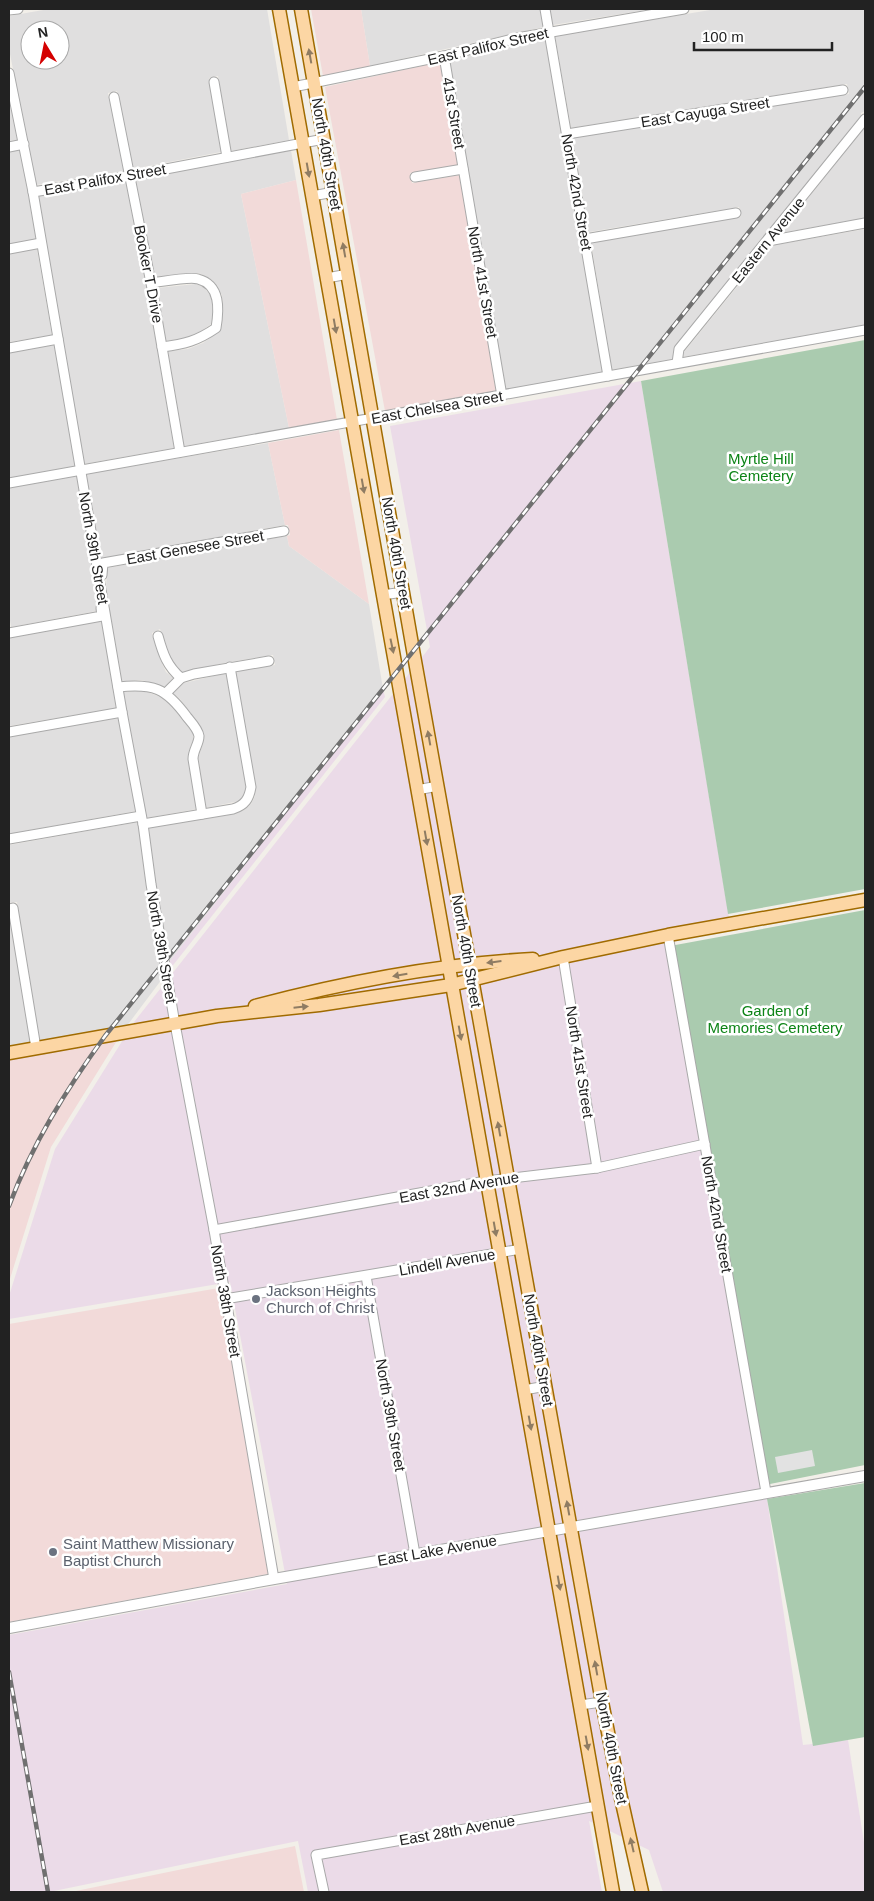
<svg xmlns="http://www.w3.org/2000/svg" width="874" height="1901" font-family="Helvetica,sans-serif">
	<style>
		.residential { fill: #e0dfdf; fill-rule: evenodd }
		.commercial { fill: #f2dad9 }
		.industrial { fill: #ebdbe8 }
		.cemetery { fill: #aacbaf }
		.parking { fill: #e2e2e2 }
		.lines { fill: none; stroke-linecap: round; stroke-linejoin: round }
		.minor-casing { stroke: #a9a9a9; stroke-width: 11 }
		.tertiary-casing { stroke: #a9a9a9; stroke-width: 12 }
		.primary-casing { stroke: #a06b00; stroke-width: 15 }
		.minor { stroke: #fff; stroke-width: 9 }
		.tertiary { stroke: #fff; stroke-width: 10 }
		.primary { stroke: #fcd6a4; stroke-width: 12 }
		.rail-casing { stroke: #707070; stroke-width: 4.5 }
		.rail { stroke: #fff; stroke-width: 2.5; stroke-dasharray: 8; stroke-linecap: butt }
		.oneway { fill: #8f7c63 }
		.worship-dot { fill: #6b7280; stroke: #fff; stroke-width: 2 }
		.labels { text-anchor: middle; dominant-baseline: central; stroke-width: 5; stroke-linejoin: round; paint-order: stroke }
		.street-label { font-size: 15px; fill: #222; stroke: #fff }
		.park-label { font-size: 15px; fill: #0c8416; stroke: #fff }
		.worship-label { font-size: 15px; fill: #5b616d; stroke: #fff; text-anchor: start }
	</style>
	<rect width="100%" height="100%" fill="#f2efe9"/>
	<!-- residential -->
	<g class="residential">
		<path d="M49 9H267L289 140 231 151 218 76 209 78 221 152 133 169 117 91 108 93 124 171 36 185 9 49V16ZM30 30H60V60H30Z"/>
		<path d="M361 9H541L544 27 370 66Z"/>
		<path d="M550 9H652L553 25Z"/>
		<path d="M716 9H865V111L861 113V116L676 345 673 359 612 370 591 243 741 217 739 207 589 232 573 138 849 94 847 84 571 128 555 36Z"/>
		<path d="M546 38 603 372 506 390 449 60Z"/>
		<path d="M9 96 18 140 9 141Z"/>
		<path d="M865 127V218L780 233Z"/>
		<path d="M20 150 36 239 9 244V152Z"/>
		<path d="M291 150 296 180 241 194 289 428 184 446 168 351 188 349 203 343 218 332 223 312 222 295 212 280 199 273 155 278 135 180Z"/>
		<path d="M126 182 146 284 174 448 84 464 38 196Z"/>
		<path d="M865 229V325L683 357 684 352 770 246Z"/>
		<path d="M37 249 52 335 9 342V254Z"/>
		<path d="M196 284 205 288 212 298 214 311 211 324 199 333 186 338 166 341 157 288Z"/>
		<path d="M54 345 75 466 9 478V353Z"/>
		<path d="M268 443 285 525 101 559 86 474Z"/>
		<path d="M77 476 97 590V611L11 627 9 614V488Z"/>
		<path d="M287 536 289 546 369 604 383 689 169 962 155 883 148 828 234 814 244 810 251 804 255 796 256 786 235 672 275 665 273 655 224 663 182 673 174 666 168 654 160 629 152 633 160 659 166 672 173 678 165 687 142 680 122 682 106 590 107 568Z"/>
		<path d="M102 621 116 708 9 726V638Z"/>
		<path d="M226 673 247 787 243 798 239 801 206 808 198 758 203 744 202 729 180 699 173 693 184 683Z"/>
		<path d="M142 690 163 698 173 706 193 733V741L189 751V758L197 809 146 818 123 692Z"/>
		<path d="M118 718 136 811 9 834V737Z"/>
		<path d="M138 822 146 885 162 979 126 1027 40 1042 17 902 9 903V845Z"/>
		<path d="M9 914 31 1043 9 1047Z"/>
	</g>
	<!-- commercial -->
	<g class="commercial">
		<path d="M311 9H361L370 66 323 76Z"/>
		<path d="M440 62 458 165 410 173 412 183 460 175 496 391 385 411 325 87Z"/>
		<path d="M296 180 337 420 289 428 241 194Z"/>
		<path d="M339 430 369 604 289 546 287 536 290 535 288 525H285L268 443Z"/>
		<path d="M118 1039 51 1147 9 1282V1058Z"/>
		<path d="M219 1288 268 1574 9 1622V1324Z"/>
		<path d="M295 1846 304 1892H71Z"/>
	</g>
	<!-- industrial -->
	<g class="industrial">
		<path d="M641 381 730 924 668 935 765 1485 803 1745 848 1740 865 1849V1892H663L649 1850 589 1821 602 1892H308L298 1841 49 1892H9V1635L287 1584 230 1282 9 1319V1296L55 1149 134 1022 430 647 390 426Z"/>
		<path d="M383 689 385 697 170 969 169 962Z"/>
	</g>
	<!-- cemetery -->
	<g class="cemetery">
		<path d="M865 340V889L728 914 641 381Z"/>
		<path d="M865 910V1465L765 1485 670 946Z"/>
		<path d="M865 1483V1737L813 1746 767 1499Z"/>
	</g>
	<!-- parking -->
	<path class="parking" d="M812 1450 815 1466 778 1473 775 1457Z"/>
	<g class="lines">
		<defs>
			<g id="minor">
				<path d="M545 9 608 376"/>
				<path d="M9 10 18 9"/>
				<path d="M444 56 502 396"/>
				<path d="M9 73 33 192 122 712 143 824 151 884 175 1024 214 1230 274 1579"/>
				<path d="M214 82 227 157"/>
				<path d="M293 87 444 56 517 38 684 9"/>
				<path d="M114 97 151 283 180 452"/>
				<path d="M567 134 843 90"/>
				<path d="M9 147 24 144"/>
				<path d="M415 177 463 169"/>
				<path d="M33 192 129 176 324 139"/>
				<path d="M312 196 334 192"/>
				<path d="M585 239 736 213"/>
				<path d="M768 241 865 223"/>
				<path d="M9 249 41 243"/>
				<path d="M327 278 348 274"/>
				<path d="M151 283C161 282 190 276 198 279 221 285 219 310 216 328 197 341 185 344 162 347"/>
				<path d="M9 348 58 339"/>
				<path d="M677 363 679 349 865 119"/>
				<path d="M9 483 865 330"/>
				<path d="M102 575 103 563 284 531"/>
				<path d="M382 595 404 592"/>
				<path d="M9 633 102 616 101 608"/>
				<path d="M158 636C163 654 167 666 181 678"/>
				<path d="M118 687C153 683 166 688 187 717 191 722 198 729 199 736 199 744 193 750 193 759L202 814"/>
				<path d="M166 693 181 678 194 674 269 661"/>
				<path d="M9 732 122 712"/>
				<path d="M417 790 438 786"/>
				<path d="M143 824 233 809C245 805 249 799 251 787L230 667"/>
				<path d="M9 839 141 816"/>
				<path d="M9 909 13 908 36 1048"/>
				<path d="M668 935 766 1492"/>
				<path d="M563 957 597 1168"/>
				<path d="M214 1230 486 1181 597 1168 705 1144"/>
				<path d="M366 1276 415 1554"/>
				<path d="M225 1299 521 1249"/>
				<path d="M524 1390 546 1386"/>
				<path d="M580 1705 602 1702"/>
				<path d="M324 1892 316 1855 597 1806"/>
			</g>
			<path id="tertiary" d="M9 1628 274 1579 865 1476"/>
			<g id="primary">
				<path d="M279 9 613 1892"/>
				<path d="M301 9 413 650 602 1702 621 1798 642 1892"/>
				<path d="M255 1006C345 982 440 964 533 959"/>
				<path d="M9 1053 217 1016 319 1005 451 985 563 957 668 935 865 900"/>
			</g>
		</defs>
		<!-- minor casing -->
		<use href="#minor" class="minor-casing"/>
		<!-- tertiary casing -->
		<use href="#tertiary" class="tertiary-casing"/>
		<!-- primary casing -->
		<use href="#primary" class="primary-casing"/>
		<!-- minor -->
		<use href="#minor" class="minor"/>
		<!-- tertiary -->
		<use href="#tertiary" class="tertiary"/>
		<!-- primary -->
		<use href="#primary" class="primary"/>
		<defs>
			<g id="rail">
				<path d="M9 1206C32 1144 66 1090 105 1036L865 87"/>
				<path d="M9 1672 48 1892"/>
			</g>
		</defs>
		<!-- rail casing -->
		<use href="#rail" class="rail-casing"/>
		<!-- rail -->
		<use href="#rail" class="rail"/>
	</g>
	<!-- one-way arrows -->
	<defs><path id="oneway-solid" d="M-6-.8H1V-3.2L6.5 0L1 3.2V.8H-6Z" transform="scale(1.25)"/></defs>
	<g class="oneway">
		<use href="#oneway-solid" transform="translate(310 56) rotate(-100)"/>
		<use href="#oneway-solid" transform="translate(308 170) rotate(80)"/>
		<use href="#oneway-solid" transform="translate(344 250) rotate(-100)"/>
		<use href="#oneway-solid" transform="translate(335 326) rotate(80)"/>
		<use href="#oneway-solid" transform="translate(363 486) rotate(80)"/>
		<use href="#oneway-solid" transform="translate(392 646) rotate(78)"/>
		<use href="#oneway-solid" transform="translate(429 738) rotate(-100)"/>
		<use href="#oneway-solid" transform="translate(426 838) rotate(80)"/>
		<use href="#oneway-solid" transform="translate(494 962) rotate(173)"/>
		<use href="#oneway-solid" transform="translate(400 975) rotate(170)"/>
		<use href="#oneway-solid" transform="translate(301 1007) rotate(-6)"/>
		<use href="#oneway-solid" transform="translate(460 1033) rotate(80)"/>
		<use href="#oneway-solid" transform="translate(499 1129) rotate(-100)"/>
		<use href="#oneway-solid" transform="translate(495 1229) rotate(80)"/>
		<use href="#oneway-solid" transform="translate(530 1423) rotate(80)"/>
		<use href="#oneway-solid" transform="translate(568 1508) rotate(-100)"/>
		<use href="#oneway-solid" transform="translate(559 1583) rotate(80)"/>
		<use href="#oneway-solid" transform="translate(596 1668) rotate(-100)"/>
		<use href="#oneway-solid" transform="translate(587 1743) rotate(80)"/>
		<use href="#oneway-solid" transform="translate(632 1845) rotate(-103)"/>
	</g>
	<!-- markers -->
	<g class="worship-dot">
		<circle cx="256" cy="1299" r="5"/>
		<circle cx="53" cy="1552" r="5"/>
	</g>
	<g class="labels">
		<!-- street labels -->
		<g class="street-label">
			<text transform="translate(488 46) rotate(-13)">East Palifox Street</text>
			<text transform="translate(705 112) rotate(-9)">East Cayuga Street</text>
			<text transform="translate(454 113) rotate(80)">41st Street</text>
			<text transform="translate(327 154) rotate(80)">North 40th Street</text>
			<text transform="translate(105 179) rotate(-10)">East Palifox Street</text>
			<text transform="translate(577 192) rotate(80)">North 42nd Street</text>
			<text transform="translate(768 240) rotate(-51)">Eastern Avenue</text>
			<text transform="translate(149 274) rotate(79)">Booker T Drive</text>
			<text transform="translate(483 282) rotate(80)">North 41st Street</text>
			<text transform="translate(437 407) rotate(-10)">East Chelsea Street</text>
			<text transform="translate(195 547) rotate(-10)">East Genesee Street</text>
			<text transform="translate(94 548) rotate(80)">North 39th Street</text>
			<text transform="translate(397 553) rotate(80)">North 40th Street</text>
			<text transform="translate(162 947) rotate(80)">North 39th Street</text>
			<text transform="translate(467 951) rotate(80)">North 40th Street</text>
			<text transform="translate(580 1062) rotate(81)">North 41st Street</text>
			<text transform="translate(459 1187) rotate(-10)">East 32nd Avenue</text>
			<text transform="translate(717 1214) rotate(80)">North 42nd Street</text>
			<text transform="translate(447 1262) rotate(-10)">Lindell Avenue</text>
			<text transform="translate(226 1301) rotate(80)">North 38th Street</text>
			<text transform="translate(539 1350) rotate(80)">North 40th Street</text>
			<text transform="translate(391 1415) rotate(80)">North 39th Street</text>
			<text transform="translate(437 1550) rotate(-10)">East Lake Avenue</text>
			<text transform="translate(612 1748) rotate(79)">North 40th Street</text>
			<text transform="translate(457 1830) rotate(-10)">East 28th Avenue</text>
		</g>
		<!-- park labels -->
		<g class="park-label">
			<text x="761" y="458">Myrtle Hill<tspan x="761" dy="17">Cemetery</tspan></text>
			<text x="775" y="1010">Garden of<tspan x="775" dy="17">Memories Cemetery</tspan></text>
		</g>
		<!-- worship labels -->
		<g class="worship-label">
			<text x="266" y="1290">Jackson Heights<tspan x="266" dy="17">Church of Christ</tspan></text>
			<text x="63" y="1543">Saint Matthew Missionary<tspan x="63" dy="17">Baptist Church</tspan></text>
		</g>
	</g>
	<!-- border -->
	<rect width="874" height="1901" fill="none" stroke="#222222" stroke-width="20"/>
	<!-- north arrow -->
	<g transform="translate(45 45) rotate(350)"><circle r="24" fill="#ffffff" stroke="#a7a7a7"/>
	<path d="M0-4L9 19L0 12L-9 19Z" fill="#d40000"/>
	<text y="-8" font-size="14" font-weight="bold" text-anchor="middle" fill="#222222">N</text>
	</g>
	<!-- scale -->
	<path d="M694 42v8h138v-8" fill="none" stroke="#222222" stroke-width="2.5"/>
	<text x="702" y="42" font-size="15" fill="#222222" stroke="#ffffff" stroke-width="4" paint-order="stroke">100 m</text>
</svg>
